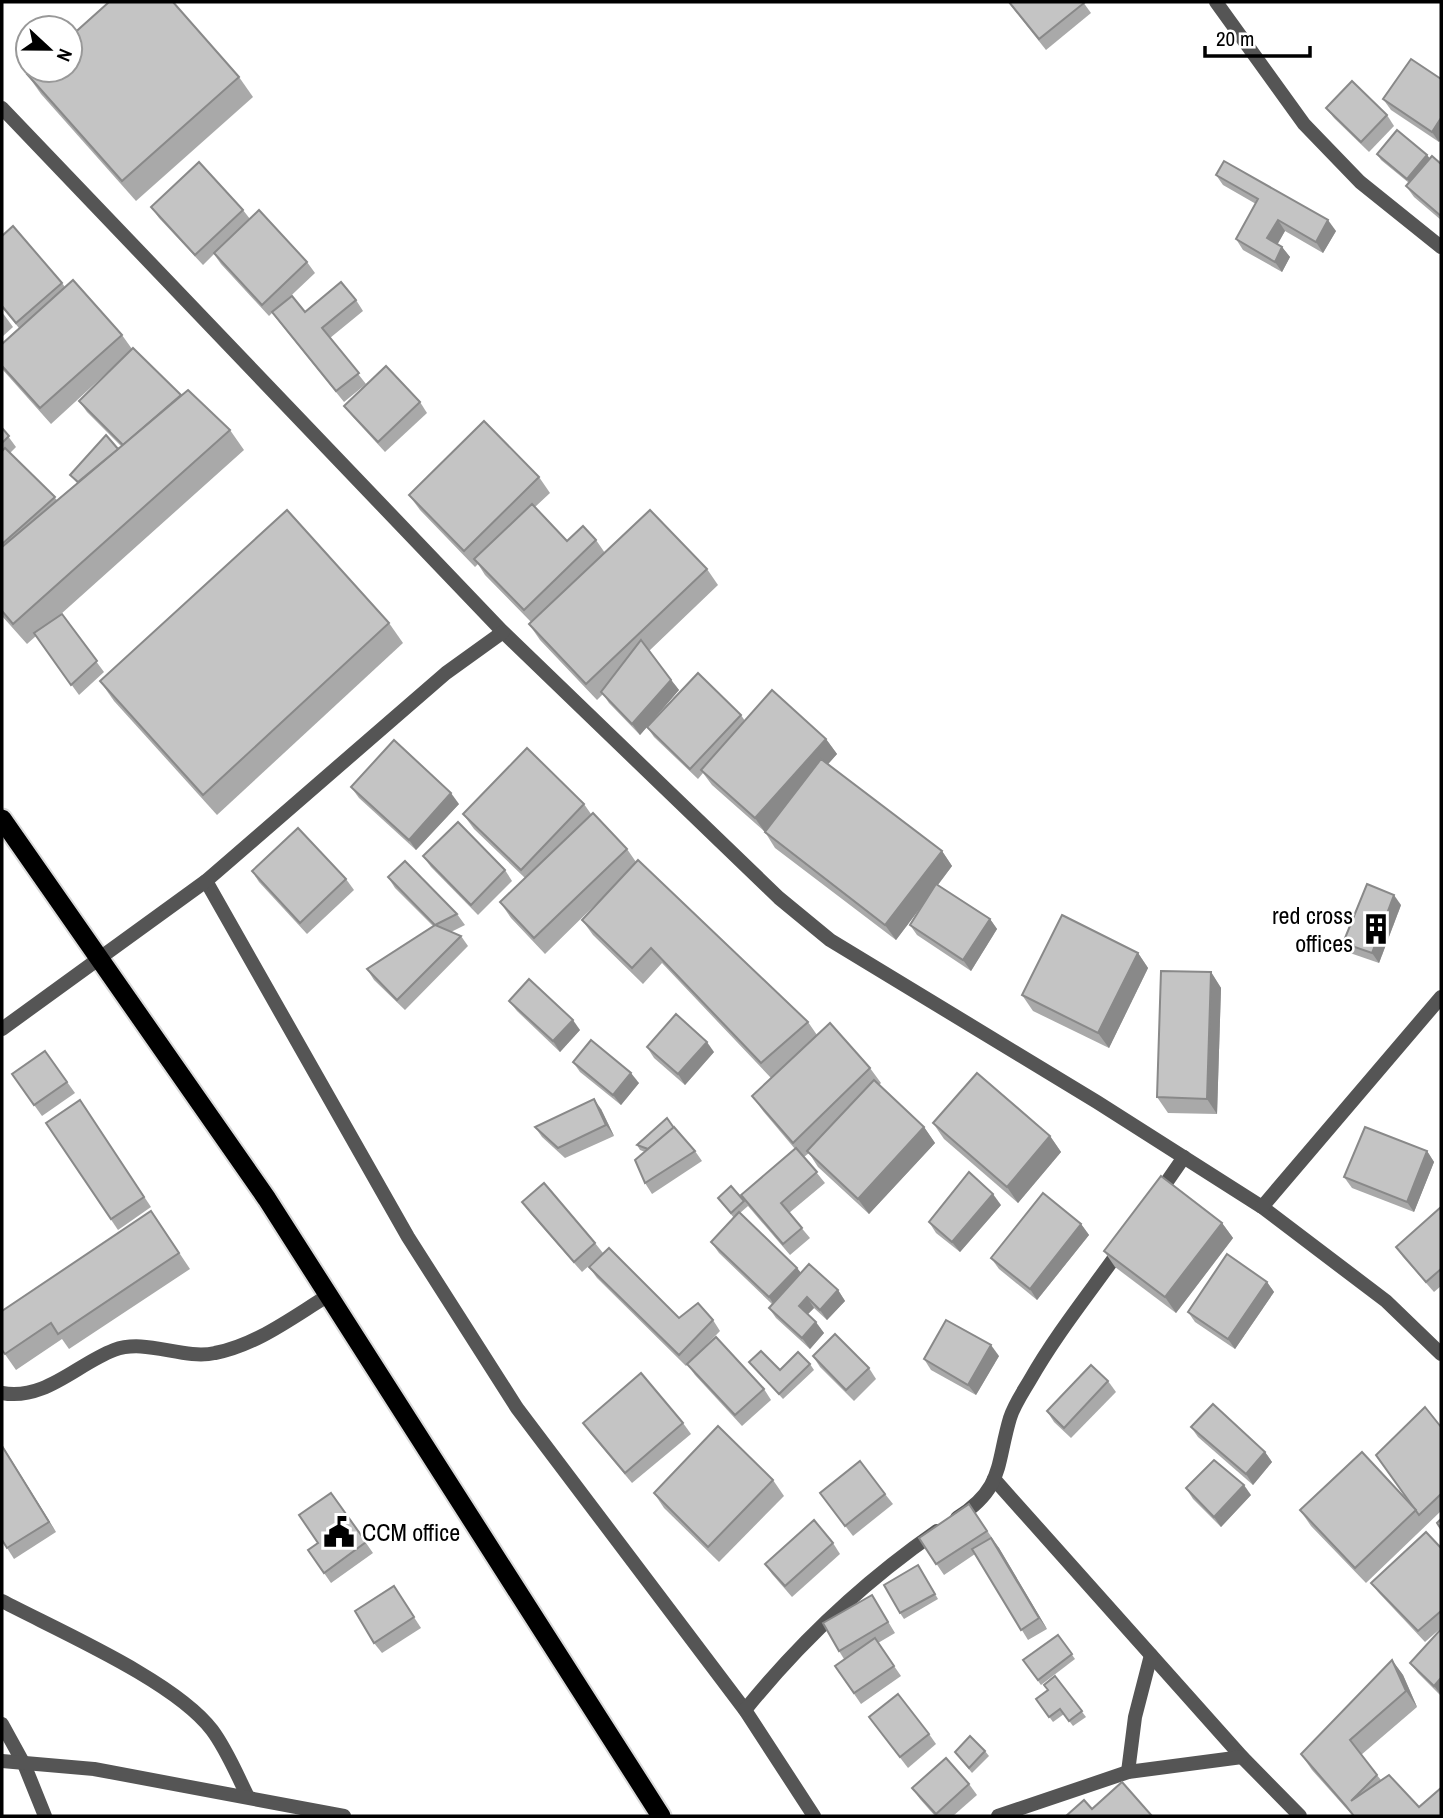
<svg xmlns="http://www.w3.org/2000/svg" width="1443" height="1818" font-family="'Archivo Narrow',sans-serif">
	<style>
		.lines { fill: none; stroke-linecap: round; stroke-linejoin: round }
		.trunk-casing { stroke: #dbdbdb; stroke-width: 23 }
		.service { stroke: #555; stroke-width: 14 }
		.minor { stroke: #555; stroke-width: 14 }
		.trunk { stroke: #000; stroke-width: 19 }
		.wall { fill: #a9a9a9 }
		.shaded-wall { fill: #898989 }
		.building { fill: #c4c4c4; stroke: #898989; stroke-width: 2 }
		.labels { text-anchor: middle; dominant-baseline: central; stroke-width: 5; stroke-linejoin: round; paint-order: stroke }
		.poi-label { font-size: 24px; fill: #000; stroke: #fff; text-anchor: end }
	</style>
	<rect width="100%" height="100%" fill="#fff"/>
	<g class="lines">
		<defs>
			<path id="trunk" d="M2 819 267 1199 661 1816"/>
		</defs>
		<!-- trunk casing -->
		<use href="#trunk" class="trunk-casing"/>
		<!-- service -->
		<g class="service">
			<path d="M2 1393C45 1401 77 1364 114 1350 146 1338 183 1360 215 1353 257 1345 294 1316 329 1295"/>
			<path d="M2 1601C59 1631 175 1681 212 1730 227 1750 237 1775 248 1797"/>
			<path d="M2 1724 24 1764 45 1816"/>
			<path d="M2 1761 94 1769 344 1816"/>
		</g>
		<!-- minor -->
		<g class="minor">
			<path d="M1216 2 1304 124 1360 182 1441 247"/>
			<path d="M2 108 503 632 779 898 830 940 1097 1102 1262 1207 1386 1301 1441 1354"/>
			<path d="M206 881 408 1237 517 1408 745 1710 814 1816"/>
			<path d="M2 1029 206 881 446 673 503 632"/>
			<path d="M1157 1196 1184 1157"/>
			<path d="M1262 1207 1441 997"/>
			<path d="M994 1479 1242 1757 1300 1816"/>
			<path d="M957 1518C1004 1488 996 1465 1010 1418 1014 1405 1023 1392 1030 1380 1056 1334 1091 1291 1122 1247"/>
			<path d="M745 1710C800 1642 865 1581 937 1531"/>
			<path d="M1128 1772 1135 1717 1151 1655"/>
			<path d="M998 1816 1128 1772 1242 1757"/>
		</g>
		<!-- trunk -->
		<use href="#trunk" class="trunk"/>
	</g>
	<!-- wall -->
	<g class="wall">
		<path d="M1008 2H1083L1091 13 1046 50Z"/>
		<path d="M27 74 239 77 253 97 136 201 41 94Z"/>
		<path d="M1441 79V139L1439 142 1391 110 1383 99Z"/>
		<path d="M1326 108 1387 115 1394 126 1369 152 1334 118Z"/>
		<path d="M1377 154 1427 155 1430 159 1441 164V220L1414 197 1406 186 1409 183 1381 160Z"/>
		<path d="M1216 175 1336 231 1323 253 1285 231 1277 244 1282 247 1290 257 1282 272 1243 250 1236 239 1256 204 1223 185Z"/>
		<path d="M151 207 243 210 250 219 307 262 315 273 278 308 305 312 356 300 363 311 330 338 366 384 344 402 272 313 269 316 221 264 214 254 203 265 159 218Z"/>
		<path d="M2 236 62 283 65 287 122 335 132 349 181 396 230 430 244 450 61 614 104 672 79 695 36 636 27 644 2 616V428L16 447 10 453 57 500 77 483 70 475 121 446 87 412 79 401 111 369 51 424 2 369V344L19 328 2 308Z"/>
		<path d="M2 312 13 327 2 337Z"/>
		<path d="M420 402 427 413 385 452 352 416 344 406Z"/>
		<path d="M539 477 550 493 535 507 567 541 596 540 605 553 707 569 718 585 649 651 679 690 640 735 609 703 603 694 597 700 540 640 529 624 531 622 485 575 478 564 475 567 420 510 409 495Z"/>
		<path d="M389 623 403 643 217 815 114 701 100 681Z"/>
		<path d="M741 715 745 721 826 739 837 754 828 764 942 851 952 866 938 885 990 919 997 929 971 971 917 935 910 925 920 908 896 940 775 848 765 832 712 785 703 773 698 779 654 737 647 727Z"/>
		<path d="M351 787 459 804 416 850 359 798Z"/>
		<path d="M584 804 591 814 627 849 636 862 808 1022 817 1035 870 1068 881 1083 879 1085 924 1127 935 1143 869 1214 818 1167 809 1153 804 1157 825 1183 789 1213 810 1238 790 1255 748 1206 740 1213 797 1268 801 1273 838 1290 845 1301 827 1320 814 1308 808 1314 824 1333 810 1349 776 1318 769 1308 772 1304 719 1253 711 1242 734 1218 718 1198 744 1201 795 1149 763 1111 752 1096 771 1078 662 963 643 984 593 935 582 920 602 898 545 954 511 918 500 902 525 878 474 829 463 814Z"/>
		<path d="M423 856 505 870 512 881 478 915 431 867Z"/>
		<path d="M252 871 346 879 354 890 307 934 259 882Z"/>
		<path d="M388 877 457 914 465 925 451 932 461 936 468 946 405 1010 374 980 367 969 433 926 395 888Z"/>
		<path d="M1401 905 1379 963 1350 953 1343 943Z"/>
		<path d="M1138 953 1148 968 1109 1048 1033 1011 1022 995Z"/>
		<path d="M1211 972 1221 988 1217 1114 1168 1113 1157 1097Z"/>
		<path d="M509 1001 580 1030 560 1052 517 1011Z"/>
		<path d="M647 1047 714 1052 685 1085 654 1058Z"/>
		<path d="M45 1051 75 1093 42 1116 12 1074Z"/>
		<path d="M573 1062 639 1083 621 1105 580 1072Z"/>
		<path d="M80 1100 151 1207 118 1230 46 1123Z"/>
		<path d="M601 1109 614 1136 565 1158 542 1137 535 1127Z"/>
		<path d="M933 1123 1050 1136 1061 1152 1018 1203 944 1139Z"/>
		<path d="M674 1128 695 1151 702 1161 652 1194 645 1183V1152L640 1150 637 1145Z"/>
		<path d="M1427 1151 1434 1162 1414 1212 1352 1188 1344 1177Z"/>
		<path d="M522 1202 595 1243 603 1253 582 1272 530 1213Z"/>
		<path d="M1001 1205 960 1252 936 1233 929 1222Z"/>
		<path d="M1441 1207V1286L1434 1292 1403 1257 1396 1247Z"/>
		<path d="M1222 1223 1233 1238 1176 1313 1115 1267 1104 1251Z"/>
		<path d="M1081 1224 1089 1235 1037 1300 999 1269 991 1258Z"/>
		<path d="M162 1227 190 1269 69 1349 62 1339 16 1370 2 1350Z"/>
		<path d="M589 1267 679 1318 713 1320 720 1331 686 1366 597 1278Z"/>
		<path d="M1267 1282 1274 1292 1235 1349 1195 1322 1188 1312Z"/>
		<path d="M813 1356 869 1368 876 1379 854 1401 820 1367Z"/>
		<path d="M999 1356 976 1395 931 1370 924 1359Z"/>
		<path d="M749 1362 780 1370 810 1364 814 1370 783 1399Z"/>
		<path d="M687 1364 764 1389 771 1400 742 1426 695 1375Z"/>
		<path d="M1108 1381 1116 1392 1071 1438 1054 1422 1047 1411Z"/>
		<path d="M583 1423H683L691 1434 632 1483 590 1433Z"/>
		<path d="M1191 1427 1265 1452 1272 1462 1253 1485 1198 1437Z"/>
		<path d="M1441 1427V1511L1366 1583 1311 1526 1300 1510 1414 1508Z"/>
		<path d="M2 1445 56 1532 14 1559 2 1540Z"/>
		<path d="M773 1480 784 1496 719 1562 664 1508 654 1493Z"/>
		<path d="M1186 1488 1251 1495 1221 1527 1193 1499Z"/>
		<path d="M331 1493 373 1553 331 1583 308 1550 318 1543Z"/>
		<path d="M820 1493 885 1494 893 1504 853 1536Z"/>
		<path d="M969 1504 999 1548 1047 1629 1028 1640 975 1554 944 1575 919 1538Z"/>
		<path d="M833 1543 840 1554 792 1597 772 1574 765 1564Z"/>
		<path d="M1441 1548V1628L1425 1642 1379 1593 1371 1583Z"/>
		<path d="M918 1565 938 1599 904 1619 900 1613Z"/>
		<path d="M872 1595 895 1633 878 1643 901 1676 861 1704 835 1666 844 1659 839 1651Z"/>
		<path d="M401 1597 421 1628 382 1653 374 1643Z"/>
		<path d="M1441 1629V1696L1418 1673 1410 1663Z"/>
		<path d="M1058 1635 1075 1659 1041 1685 1023 1660Z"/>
		<path d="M1392 1660 1403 1675 1417 1707 1361 1755 1381 1780 1419 1807 1441 1816H1353L1312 1770 1301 1754Z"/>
		<path d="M1055 1676 1086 1717 1073 1726 1064 1714 1053 1722 1036 1699 1048 1690Z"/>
		<path d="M869 1717 929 1734 936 1744 908 1768Z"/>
		<path d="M985 1751 989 1756 972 1773 955 1752Z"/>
		<path d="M969 1784 977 1795 953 1816H935L920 1799 912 1788Z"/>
	</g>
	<!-- shaded-wall -->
	<g class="shaded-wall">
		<path d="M1441 118V139L1439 142 1432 132Z"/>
		<path d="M1427 155 1431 160 1411 184 1407 179Z"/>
		<path d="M1278 220 1285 231 1275 249 1267 238Z"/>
		<path d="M1328 220 1336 231 1323 253 1316 242Z"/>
		<path d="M1282 247 1290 257 1282 272 1275 262Z"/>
		<path d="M671 680 679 690 640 735 632 724Z"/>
		<path d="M826 739 837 754 766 834 755 818Z"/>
		<path d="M451 793 459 804 416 850 409 840Z"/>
		<path d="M942 851 952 866 896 940 885 925Z"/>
		<path d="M1394 895 1401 905 1379 963 1372 953Z"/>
		<path d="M990 919 997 929 971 971 963 960Z"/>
		<path d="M1138 953 1148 968 1109 1048 1098 1033Z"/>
		<path d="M1211 972 1221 988 1217 1114 1207 1099Z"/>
		<path d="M573 1020 580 1030 560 1052 553 1041Z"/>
		<path d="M707 1042 714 1052 685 1085 678 1074Z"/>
		<path d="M631 1073 639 1083 621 1105 613 1095Z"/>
		<path d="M594 1099 601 1109 614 1136 606 1125Z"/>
		<path d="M924 1127 935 1143 869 1214 858 1199Z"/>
		<path d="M1050 1136 1061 1152 1018 1203 1007 1187Z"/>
		<path d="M1427 1151 1434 1162 1414 1212 1407 1202Z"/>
		<path d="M993 1194 1001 1205 960 1252 952 1242Z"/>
		<path d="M1222 1223 1233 1238 1176 1313 1165 1297Z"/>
		<path d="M1081 1224 1089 1235 1037 1300 1030 1289Z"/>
		<path d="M797 1268 805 1278 776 1308 769 1297Z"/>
		<path d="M1267 1282 1274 1292 1235 1349 1228 1339Z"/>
		<path d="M838 1290 845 1301 827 1320 820 1310Z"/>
		<path d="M807 1297 814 1308 806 1316 799 1306Z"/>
		<path d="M816 1322 824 1333 810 1349 802 1338Z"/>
		<path d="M991 1345 999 1356 976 1395 968 1385Z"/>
		<path d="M2 1445 56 1532 49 1522Z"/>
		<path d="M1265 1452 1272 1462 1253 1485 1246 1474Z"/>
		<path d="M1244 1485 1251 1495 1221 1527 1214 1517Z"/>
		<path d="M991 1538 999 1548 1047 1629 1039 1618Z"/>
		<path d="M1392 1660 1403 1675 1417 1707 1406 1691Z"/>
		<path d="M1441 1678V1695L1434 1686Z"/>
	</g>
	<!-- building -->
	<g class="building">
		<path d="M109 2H173L239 77 122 181 27 74 32 70H70V37Z"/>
		<path d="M1009 2H1083L1084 3 1039 39Z"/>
		<path d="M1411 59 1441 79V118L1432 132 1383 99Z"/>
		<path d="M1352 81 1387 115 1361 142 1326 108Z"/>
		<path d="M1397 130 1427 155 1407 179 1377 154Z"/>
		<path d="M1432 156 1441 164V216L1406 186Z"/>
		<path d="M1224 161 1328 220 1316 242 1278 220 1267 238 1282 247 1275 262 1236 239 1258 199 1216 175Z"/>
		<path d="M199 162 243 210 195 255 151 207Z"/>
		<path d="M259 210 307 262 262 305 214 253Z"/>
		<path d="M13 226 62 283 16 323 2 306V236Z"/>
		<path d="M73 280 122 335 40 408 2 366V344Z"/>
		<path d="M341 282 356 300 322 328 359 373 336 391 272 312 292 296 305 312Z"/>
		<path d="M133 348 181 395 123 445 79 401Z"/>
		<path d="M386 366 420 402 378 442 344 406Z"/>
		<path d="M188 390 230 430 13 624 2 611V547Z"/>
		<path d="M484 421 539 477 464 551 409 495Z"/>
		<path d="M2 428 9 436 2 443Z"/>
		<path d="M106 435 118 449 78 482 70 475Z"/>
		<path d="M5 448 55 497 2 544V451Z"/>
		<path d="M532 504 567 541 583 526 596 540 524 610 474 559Z"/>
		<path d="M287 510 389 623 203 795 100 681Z"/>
		<path d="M650 510 707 569 586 684 529 624Z"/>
		<path d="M62 614 97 661 71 685 34 633Z"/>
		<path d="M641 640 671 680 632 724 601 692Z"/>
		<path d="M698 673 741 715 690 769 647 727Z"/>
		<path d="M772 690 826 739 755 818 701 770Z"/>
		<path d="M394 740 451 793 409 840 351 787Z"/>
		<path d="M527 748 584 804 521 870 463 814Z"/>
		<path d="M821 759 942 851 885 925 765 832Z"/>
		<path d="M593 813 627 849 534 938 500 902Z"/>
		<path d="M458 822 505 870 471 905 423 856Z"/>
		<path d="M298 828 346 879 300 923 252 871Z"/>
		<path d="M638 860 808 1022 761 1063 651 948 632 968 582 920Z"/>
		<path d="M405 861 457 914 435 925 461 936 397 1000 367 969 435 925 388 877Z"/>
		<path d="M936 884 990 919 963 960 910 925Z"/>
		<path d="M1367 884 1394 895 1372 953 1343 943Z"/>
		<path d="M1062 915 1138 953 1098 1033 1022 995Z"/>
		<path d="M1161 971 1211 972 1207 1099 1157 1097Z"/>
		<path d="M529 979 573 1020 553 1041 509 1001Z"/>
		<path d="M676 1014 707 1042 678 1074 647 1047Z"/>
		<path d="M830 1023 870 1068 793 1143 752 1096Z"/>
		<path d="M591 1040 631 1073 613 1095 573 1062Z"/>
		<path d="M45 1051 67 1082 34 1105 12 1074Z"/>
		<path d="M977 1073 1050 1136 1007 1187 933 1123Z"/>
		<path d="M874 1080 924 1127 858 1199 807 1151Z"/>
		<path d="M594 1099 606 1125 558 1148 535 1127Z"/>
		<path d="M80 1100 144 1197 111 1219 46 1123Z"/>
		<path d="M667 1118 674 1128 648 1149 637 1145Z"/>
		<path d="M674 1127 695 1151 645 1183 635 1160Z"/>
		<path d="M1365 1127 1427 1151 1407 1202 1344 1177Z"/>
		<path d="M796 1148 817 1172 781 1203 802 1228 783 1244 741 1195Z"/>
		<path d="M969 1172 993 1194 952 1242 929 1222Z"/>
		<path d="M1161 1176 1222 1223 1165 1297 1104 1251Z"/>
		<path d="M544 1183 595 1243 574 1262 522 1202Z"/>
		<path d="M731 1186 744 1201 731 1213 718 1198Z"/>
		<path d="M1043 1193 1081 1224 1030 1289 991 1258Z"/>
		<path d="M1441 1207V1269L1426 1282 1396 1247Z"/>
		<path d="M151 1211 179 1253 58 1334 51 1323 5 1354 2 1350V1311Z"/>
		<path d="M739 1212 797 1268 769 1297 711 1242Z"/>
		<path d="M609 1248 679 1318 698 1303 713 1320 679 1355 589 1267Z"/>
		<path d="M1227 1254 1267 1282 1228 1339 1188 1312Z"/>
		<path d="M809 1264 838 1290 820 1310 807 1297 799 1306 816 1322 802 1338 769 1308Z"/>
		<path d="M946 1320 991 1345 968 1385 924 1359Z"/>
		<path d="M835 1334 869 1368 846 1390 813 1356Z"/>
		<path d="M716 1337 764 1389 735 1415 687 1364Z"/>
		<path d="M761 1351 780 1370 798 1352 810 1364 779 1394 749 1362Z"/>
		<path d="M1091 1365 1108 1381 1064 1428 1047 1411Z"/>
		<path d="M641 1373 683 1423 625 1473 583 1423Z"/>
		<path d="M1213 1404 1265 1452 1246 1474 1191 1427Z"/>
		<path d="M1425 1407 1441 1427V1494L1419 1515 1376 1455Z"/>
		<path d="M718 1426 773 1480 708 1547 654 1493Z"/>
		<path d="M2 1446 49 1522 7 1548 2 1540Z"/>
		<path d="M1362 1452 1416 1510 1355 1568 1300 1510Z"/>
		<path d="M1214 1460 1244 1485 1214 1517 1186 1488Z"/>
		<path d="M860 1461 885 1494 845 1526 820 1493Z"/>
		<path d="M331 1493 366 1542 324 1573 308 1550 318 1543 299 1515Z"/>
		<path d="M969 1504 987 1531 936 1564 919 1538Z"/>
		<path d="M1441 1519V1529L1437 1523Z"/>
		<path d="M814 1520 833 1543 785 1586 765 1564Z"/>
		<path d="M1426 1532 1441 1548V1611L1418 1631 1371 1583Z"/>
		<path d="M991 1538 1039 1618 1021 1630 972 1549Z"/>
		<path d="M918 1565 935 1594 900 1613 884 1585Z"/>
		<path d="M394 1586 414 1617 374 1643 355 1611Z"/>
		<path d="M872 1595 888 1622 839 1651 823 1623Z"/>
		<path d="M1441 1629V1678L1434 1686 1410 1663Z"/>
		<path d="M1058 1635 1072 1654 1038 1680 1023 1660Z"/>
		<path d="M875 1638 894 1666 854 1693 835 1666Z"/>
		<path d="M1392 1660 1406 1691 1350 1740 1377 1775 1351 1801 1389 1775 1419 1807 1441 1788V1816H1354L1346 1806 1301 1754Z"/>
		<path d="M1055 1676 1082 1711 1069 1721 1060 1709 1049 1717 1036 1699 1048 1690 1044 1685Z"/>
		<path d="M898 1694 929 1734 900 1757 869 1717Z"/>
		<path d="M970 1736 985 1751 969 1768 955 1752Z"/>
		<path d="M946 1758 969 1784 936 1814 912 1788Z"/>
		<path d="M1122 1782 1152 1816H1066L1084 1800 1092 1809Z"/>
	</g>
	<!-- icons -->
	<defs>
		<symbol id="building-bare" viewBox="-9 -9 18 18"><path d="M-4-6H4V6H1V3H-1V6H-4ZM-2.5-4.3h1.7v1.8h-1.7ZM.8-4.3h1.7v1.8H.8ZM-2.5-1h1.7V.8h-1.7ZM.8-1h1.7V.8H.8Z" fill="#000" stroke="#fff" stroke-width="2.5" paint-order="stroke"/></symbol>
		<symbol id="civic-bare" viewBox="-9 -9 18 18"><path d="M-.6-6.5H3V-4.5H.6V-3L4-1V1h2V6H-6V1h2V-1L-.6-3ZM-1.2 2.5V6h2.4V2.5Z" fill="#000" stroke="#fff" stroke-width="2.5" paint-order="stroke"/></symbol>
	</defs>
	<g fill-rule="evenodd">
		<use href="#building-bare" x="1354" y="907" width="44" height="44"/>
		<use href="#civic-bare" x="317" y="1510" width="44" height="44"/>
	</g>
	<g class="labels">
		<!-- poi labels -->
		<g class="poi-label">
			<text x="1353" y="915">red cross<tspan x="1353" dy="28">offices</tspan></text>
			<text x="362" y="1532" text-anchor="start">CCM office</text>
		</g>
	</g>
	<!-- border -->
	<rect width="1443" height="1818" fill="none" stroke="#000000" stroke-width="7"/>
	<!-- north arrow -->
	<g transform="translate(49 49) rotate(112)"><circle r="33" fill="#ffffff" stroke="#999999" stroke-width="2"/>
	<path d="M0-5L12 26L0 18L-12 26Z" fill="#000000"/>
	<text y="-10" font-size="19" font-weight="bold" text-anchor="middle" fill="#000000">N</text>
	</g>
	<!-- scale -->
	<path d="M1205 46v10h105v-10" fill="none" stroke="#000000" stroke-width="3.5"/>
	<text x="1216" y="46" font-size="21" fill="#000000" stroke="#ffffff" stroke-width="5" paint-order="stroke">20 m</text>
</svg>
